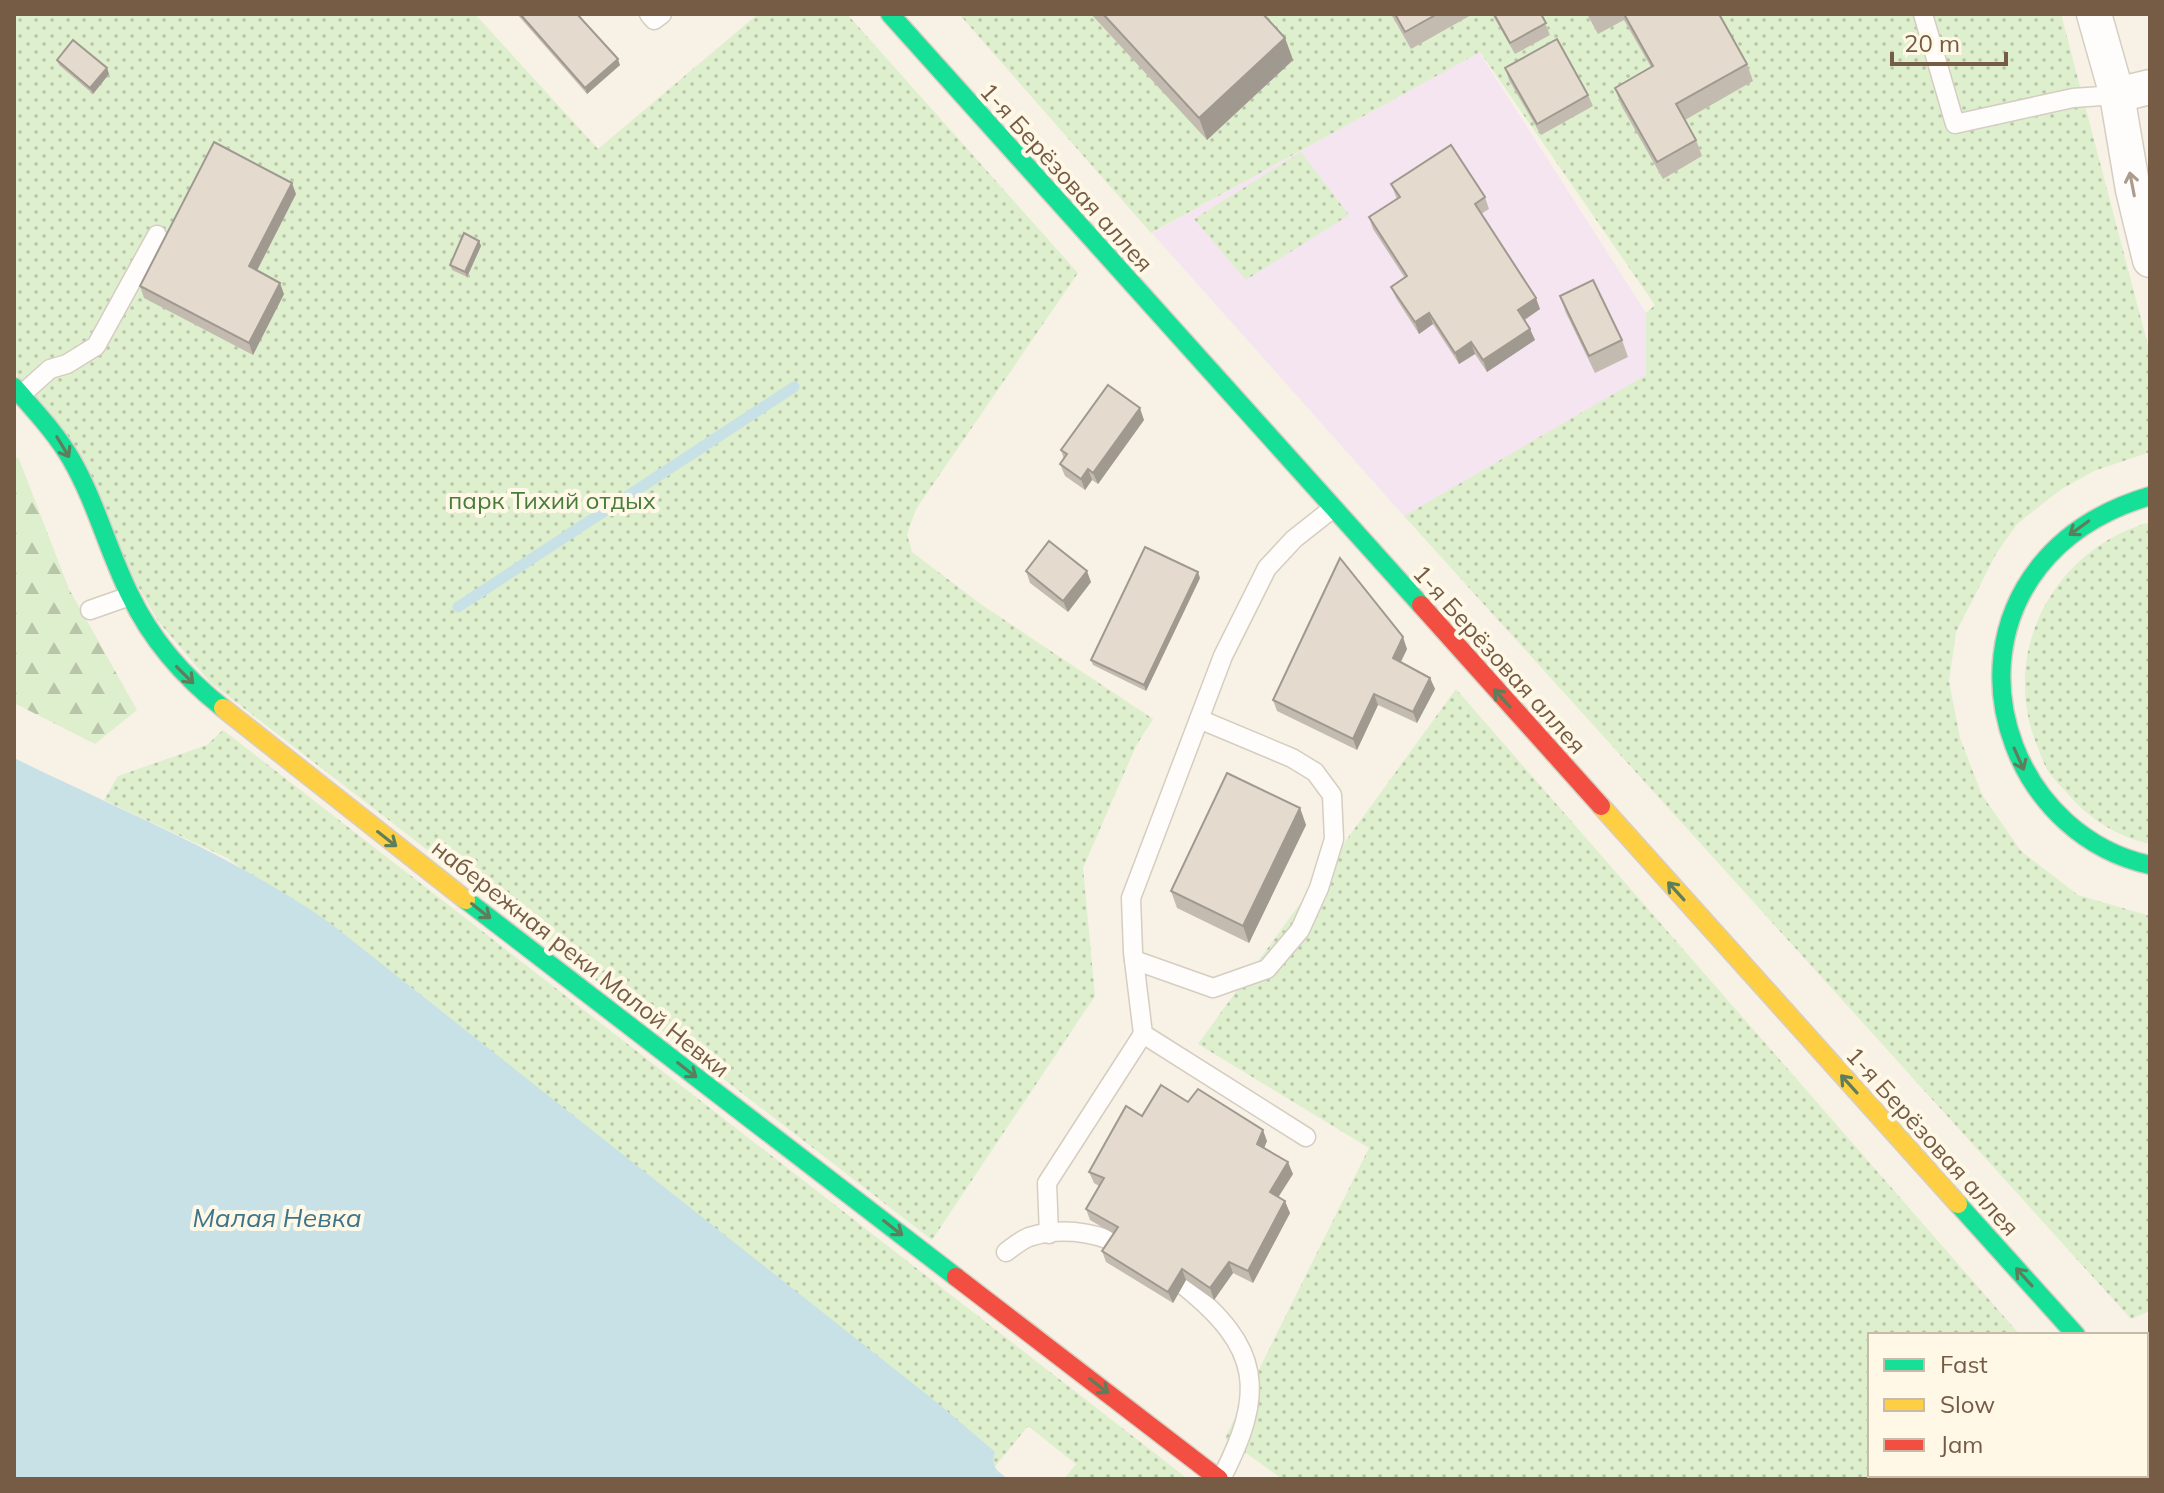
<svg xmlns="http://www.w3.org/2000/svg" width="2164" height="1493" font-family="Mulish,sans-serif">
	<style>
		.education { fill: #f4e5f1 }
		.green { fill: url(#green-dots) }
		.forest { fill: url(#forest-firs) }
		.water { fill: #c7e1e7 }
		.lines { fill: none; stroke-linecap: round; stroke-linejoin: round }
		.stream { stroke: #c7e1e7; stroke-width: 11 }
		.lane-casing { stroke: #d6cdc1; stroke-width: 21 }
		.street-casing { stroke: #d6cdc1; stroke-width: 37 }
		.fast-casing { stroke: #d7cec2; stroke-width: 21 }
		.slow-casing { stroke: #d7cec2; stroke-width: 21 }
		.jam-casing { stroke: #d7cec2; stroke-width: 21 }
		.lane { stroke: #fefdfb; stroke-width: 18 }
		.street { stroke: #fefdfb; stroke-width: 34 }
		.fast { stroke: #16e098; stroke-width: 18 }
		.slow { stroke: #ffcf43; stroke-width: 18 }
		.jam { stroke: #f24e42; stroke-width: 18 }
		.tram { stroke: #e4e1e3; stroke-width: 2 }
		.wall { fill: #c4bbb0 }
		.shaded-wall { fill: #a09990 }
		.building { fill: #e4dacd; stroke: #a09990; stroke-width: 2 }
		.oneway { stroke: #ac9c8e }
		.oneway2 { stroke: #5e7d5a }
		.labels { text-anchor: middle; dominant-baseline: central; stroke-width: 8; stroke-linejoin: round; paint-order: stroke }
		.street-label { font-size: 24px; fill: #765c45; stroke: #fff8e6 }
		.park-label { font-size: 24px; fill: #487d3b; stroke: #fff8e6 }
		.water-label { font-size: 26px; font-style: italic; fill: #3c758b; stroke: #fff8e6 }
	</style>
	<defs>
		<pattern id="green-dots" width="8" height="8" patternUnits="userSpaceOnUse" patternTransform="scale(2)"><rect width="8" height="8" fill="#deefce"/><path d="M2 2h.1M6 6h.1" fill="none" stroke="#b9c5a9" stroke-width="1.8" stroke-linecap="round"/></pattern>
		<pattern id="forest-firs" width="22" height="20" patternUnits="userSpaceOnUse" patternTransform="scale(2)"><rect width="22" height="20" fill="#deefce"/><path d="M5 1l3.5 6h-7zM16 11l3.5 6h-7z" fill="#b9c5a9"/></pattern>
	</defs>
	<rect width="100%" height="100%" fill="#f7f2e5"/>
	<!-- education -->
	<path class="education" d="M1479 52 1646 313V376L1404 516 1152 233Z"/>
	<!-- green -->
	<g class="green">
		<path d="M14 14H475L598 149 758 14H847L1078 273 916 509 907 534 912 552 982 605 1153 719 1136 746 1083 868 1095 996 932 1240 210 682 158 621 14 370Z"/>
		<path d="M959 14H2061L2150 353V452L2094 471 2060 490 2017 524 1996 554 1956 632 1949 681 1960 738 1982 795 2021 851 2078 895 2150 916V1311L2131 1319 1404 516 1646 375V313L1655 305 1480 52 1151 233Z"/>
		<path d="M1301 152 1349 215 1246 280 1194 219Z"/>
		<path d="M2150 522V844C2118 837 2089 819 2068 794 2061 787 2054 779 2048 771 2043 763 2040 752 2036 743 2000 649 2055 549 2150 522Z"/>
		<path d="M1456 689 2020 1335H1870V1475H1979L1976 1479H1282L1225 1438 1369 1148 1198 1044Z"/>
		<path d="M223 730 1188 1479H1064L1076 1464 1028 1426 994 1468 992 1459 229 859 104 800 118 776 207 745Z"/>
	</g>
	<!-- forest -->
	<path class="forest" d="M14 456 19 459 69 589 137 710 95 744 14 703Z"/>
	<!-- water -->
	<path class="water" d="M14 758C122 811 231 854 330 923L940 1405 995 1452C990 1466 997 1471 1008 1479H14Z"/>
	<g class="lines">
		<!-- stream -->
		<path class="stream" d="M458 607 794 387"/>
		<defs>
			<g id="lane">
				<path d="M649 14 654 20 662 14"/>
				<path d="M1923 14 1955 124 2073 98 2117 95"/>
				<path d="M21 395 50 369 67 364 96 346 157 235"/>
				<path d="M90 610 130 596"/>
				<path d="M1134 960 1213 988 1267 969 1300 930 1319 888 1334 839 1332 795 1315 772 1292 758 1199 719"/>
				<path d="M1306 1137 1143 1034 1133 952 1131 898 1223 656 1267 568 1294 539 1332 509"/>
				<path d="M1049 1234 1047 1183 1143 1034"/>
				<path d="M1006 1252C1013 1247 1021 1240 1029 1237 1058 1227 1091 1231 1119 1244"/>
				<path d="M1183 1285C1262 1348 1266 1392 1221 1479"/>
			</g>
			<g id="street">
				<path d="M2094 14 2117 95 2133 190 2150 260"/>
				<path d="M2117 95 2150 87"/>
			</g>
			<g id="fast">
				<path d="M890 14 1421 605"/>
				<path d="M14 387C34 410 56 433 71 459 96 502 108 551 130 595 151 639 185 678 223 708"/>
				<path d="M2150 496C2106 509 2068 530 2039 567 1955 674 2020 837 2150 865"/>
				<path d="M466 900 956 1277"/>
				<path d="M1958 1204 2076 1335"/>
				<path d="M2066 1479 2070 1475"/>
			</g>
			<g id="slow">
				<path d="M223 708 466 900"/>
				<path d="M1601 806 1958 1204"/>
				<path d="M2146 1395 2150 1391"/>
			</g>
			<g id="jam">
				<path d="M1421 605 1601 806"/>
				<path d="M956 1277 1219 1479"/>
			</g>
		</defs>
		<!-- lane casing -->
		<use href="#lane" class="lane-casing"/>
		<!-- street casing -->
		<use href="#street" class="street-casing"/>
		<!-- fast casing -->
		<use href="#fast" class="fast-casing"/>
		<!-- slow casing -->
		<use href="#slow" class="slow-casing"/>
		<!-- jam casing -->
		<use href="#jam" class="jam-casing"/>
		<!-- lane -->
		<use href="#lane" class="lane"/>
		<!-- street -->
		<use href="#street" class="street"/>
		<!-- fast -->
		<use href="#fast" class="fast"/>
		<!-- slow -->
		<use href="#slow" class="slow"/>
		<!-- jam -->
		<use href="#jam" class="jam"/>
		<!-- tram -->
		<g class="tram">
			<path d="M2146 1430 2150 1426"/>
			<path d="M2146 1461 2150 1457"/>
			<path d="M2100 1479 2103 1475"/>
			<path d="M2129 1479 2133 1475"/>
		</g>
	</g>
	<!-- wall -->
	<g class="wall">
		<path d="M517 14H577L620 65 587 94Z"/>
		<path d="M1091 14H1263L1285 38 1293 60 1207 140Z"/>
		<path d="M1391 14H1473L1411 49Z"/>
		<path d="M1492 14H1541L1550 35 1515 54Z"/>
		<path d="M1587 14H1719L1747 64 1753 81 1685 120 1696 140 1702 156 1663 179 1621 105 1615 88 1651 67 1624 20 1598 34Z"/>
		<path d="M57 60 107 68 109 74 93 94 59 65Z"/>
		<path d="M1505 68 1588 95 1593 106 1541 135 1509 80Z"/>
		<path d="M1391 184 1485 197 1489 209 1481 214 1540 309 1525 320 1535 340 1487 372 1475 354 1459 364 1433 324 1419 334 1396 298 1391 287 1405 278 1373 229 1369 217 1397 199Z"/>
		<path d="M296 194 257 271 284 294 253 355 144 298 140 286Z"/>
		<path d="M479 241 481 246 467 277 452 270 450 265Z"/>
		<path d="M1560 296 1622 340 1628 357 1595 373 1566 313Z"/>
		<path d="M1144 420 1098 484 1092 480 1085 490 1065 476 1060 464 1064 459 1061 450Z"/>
		<path d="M1026 571 1091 582 1068 612 1030 583Z"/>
		<path d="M1200 578 1146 691 1093 665 1091 660Z"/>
		<path d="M1407 649 1401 662 1430 678 1435 689 1417 723 1378 705 1357 750 1277 711 1273 700Z"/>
		<path d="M1300 808 1306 825 1249 943 1177 908 1171 891Z"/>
		<path d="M1188 1102 1267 1141 1264 1148 1293 1174 1278 1197 1290 1213 1253 1283 1233 1273 1214 1300 1186 1280 1173 1303 1106 1262 1102 1251 1114 1234 1090 1220 1086 1209 1099 1186 1094 1183 1089 1172Z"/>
		<path d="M1879 1475H1913L1912 1479H1888L1880 1477Z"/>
	</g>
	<!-- shaded-wall -->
	<g class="shaded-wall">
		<path d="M1285 38 1293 60 1207 140 1199 118Z"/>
		<path d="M618 59 620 65 587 94 585 88Z"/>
		<path d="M107 68 109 74 93 94 90 88Z"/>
		<path d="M292 183 296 194 253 278 249 266Z"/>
		<path d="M479 241 481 246 467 277 465 272Z"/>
		<path d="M280 283 284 294 253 355 249 343Z"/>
		<path d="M1536 298 1540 309 1522 321 1518 310Z"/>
		<path d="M1429 313 1433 324 1419 334 1415 322Z"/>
		<path d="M1530 329 1535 340 1487 372 1483 360Z"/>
		<path d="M1471 342 1475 354 1459 364 1455 353Z"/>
		<path d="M1140 408 1144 420 1098 484 1093 473Z"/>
		<path d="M1088 469 1092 480 1085 490 1081 479Z"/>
		<path d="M1087 571 1091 582 1068 612 1063 601Z"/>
		<path d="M1198 572 1200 578 1146 691 1144 685Z"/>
		<path d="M1403 637 1407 649 1397 669 1393 658Z"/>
		<path d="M1430 678 1435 689 1417 723 1413 712Z"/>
		<path d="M1374 694 1378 705 1357 750 1353 739Z"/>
		<path d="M1300 808 1306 825 1249 943 1243 926Z"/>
		<path d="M1263 1130 1267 1141 1261 1155 1257 1144Z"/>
		<path d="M1288 1162 1293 1174 1274 1204 1270 1192Z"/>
		<path d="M1285 1201 1290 1213 1253 1283 1248 1271Z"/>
		<path d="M1229 1262 1233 1273 1214 1300 1210 1288Z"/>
		<path d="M1182 1269 1186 1280 1173 1303 1168 1292Z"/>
		<path d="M1906 1475H1913L1912 1479H1907Z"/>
	</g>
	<!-- building -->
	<g class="building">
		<path d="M520 14H577L618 59 585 88Z"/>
		<path d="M1103 14H1263L1285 38 1199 118Z"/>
		<path d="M1395 14H1437L1405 32Z"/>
		<path d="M1494 14H1541L1546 23 1510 43Z"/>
		<path d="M1624 14H1719L1747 64 1676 104 1696 140 1657 162 1615 88 1653 66Z"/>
		<path d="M1557 39 1588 95 1537 124 1505 68Z"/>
		<path d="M73 40 107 68 90 88 57 60Z"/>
		<path d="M214 142 292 183 249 266 280 283 249 343 140 286Z"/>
		<path d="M1451 145 1485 197 1475 204 1536 298 1518 310 1530 329 1483 360 1471 342 1455 353 1429 313 1415 322 1391 287 1407 276 1369 217 1400 197 1391 184Z"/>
		<path d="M464 233 479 241 465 272 450 265Z"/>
		<path d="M1593 280 1622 340 1589 356 1560 296Z"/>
		<path d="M1108 385 1140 408 1093 473 1088 469 1081 479 1060 464 1067 454 1061 450Z"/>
		<path d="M1049 541 1087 571 1063 601 1026 571Z"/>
		<path d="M1145 547 1198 572 1144 685 1091 660Z"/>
		<path d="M1340 558 1403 637 1393 658 1430 678 1413 712 1374 694 1353 739 1273 700Z"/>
		<path d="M1227 773 1300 808 1243 926 1171 891Z"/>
		<path d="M1161 1085 1188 1102 1198 1089 1263 1130 1257 1144 1288 1162 1270 1192 1285 1201 1248 1271 1229 1262 1210 1288 1182 1269 1168 1292 1102 1251 1118 1227 1086 1209 1104 1178 1089 1172 1126 1106 1142 1116Z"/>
	</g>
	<!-- one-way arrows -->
	<defs><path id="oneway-shaft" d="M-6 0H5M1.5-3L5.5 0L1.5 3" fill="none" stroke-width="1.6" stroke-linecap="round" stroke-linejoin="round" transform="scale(2)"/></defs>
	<use class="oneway" href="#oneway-shaft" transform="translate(2132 184) rotate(-101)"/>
	<g class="oneway2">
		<use href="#oneway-shaft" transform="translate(63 447) rotate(59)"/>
		<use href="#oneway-shaft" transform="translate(2079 528) rotate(144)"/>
		<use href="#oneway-shaft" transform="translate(185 675) rotate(45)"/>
		<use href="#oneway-shaft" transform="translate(1502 698) rotate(-132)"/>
		<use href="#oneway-shaft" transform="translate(2019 759) rotate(66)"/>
		<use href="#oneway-shaft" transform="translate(387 839) rotate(38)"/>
		<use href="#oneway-shaft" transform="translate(1676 891) rotate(-132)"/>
		<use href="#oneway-shaft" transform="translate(481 911) rotate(38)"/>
		<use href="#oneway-shaft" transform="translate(687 1070) rotate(38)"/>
		<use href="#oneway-shaft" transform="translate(1849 1084) rotate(-132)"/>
		<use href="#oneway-shaft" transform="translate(893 1228) rotate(38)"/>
		<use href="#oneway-shaft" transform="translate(2024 1277) rotate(-132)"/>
		<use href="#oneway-shaft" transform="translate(1099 1386) rotate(38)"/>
	</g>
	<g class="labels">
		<!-- street labels -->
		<g class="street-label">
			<text transform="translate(1067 177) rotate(48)">1-я Берёзовая аллея</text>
			<text transform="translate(1500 659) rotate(48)">1-я Берёзовая аллея</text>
			<text transform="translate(581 958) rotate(38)">набережная реки Малой Невки</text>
			<text transform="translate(1933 1141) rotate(48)">1-я Берёзовая аллея</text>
		</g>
		<!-- park labels -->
		<g class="park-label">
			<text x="552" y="500">парк Тихий отдых</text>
		</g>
		<!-- water labels -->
		<g class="water-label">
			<text x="277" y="1217">Малая Невка</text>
		</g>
	</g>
	<!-- border -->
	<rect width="2164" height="1493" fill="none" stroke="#765c45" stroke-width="32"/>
	<!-- legend -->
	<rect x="1868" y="1333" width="280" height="144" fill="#fff8e6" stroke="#c8baa6" stroke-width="2"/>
	<rect x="1884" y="1359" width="40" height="12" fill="#16e098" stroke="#c8baa6" stroke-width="2"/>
	<text x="1940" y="1373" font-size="24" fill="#765c45">Fast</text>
	<rect x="1884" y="1399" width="40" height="12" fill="#ffcf43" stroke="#c8baa6" stroke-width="2"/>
	<text x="1940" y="1413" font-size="24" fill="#765c45">Slow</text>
	<rect x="1884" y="1439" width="40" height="12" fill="#f24e42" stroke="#c8baa6" stroke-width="2"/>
	<text x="1940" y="1453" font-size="24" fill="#765c45">Jam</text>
	<!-- scale -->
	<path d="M1892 52v12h114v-12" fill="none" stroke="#765c45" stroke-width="4"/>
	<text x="1904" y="52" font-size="24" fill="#765c45" stroke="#fff8e6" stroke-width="6" paint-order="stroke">20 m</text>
</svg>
